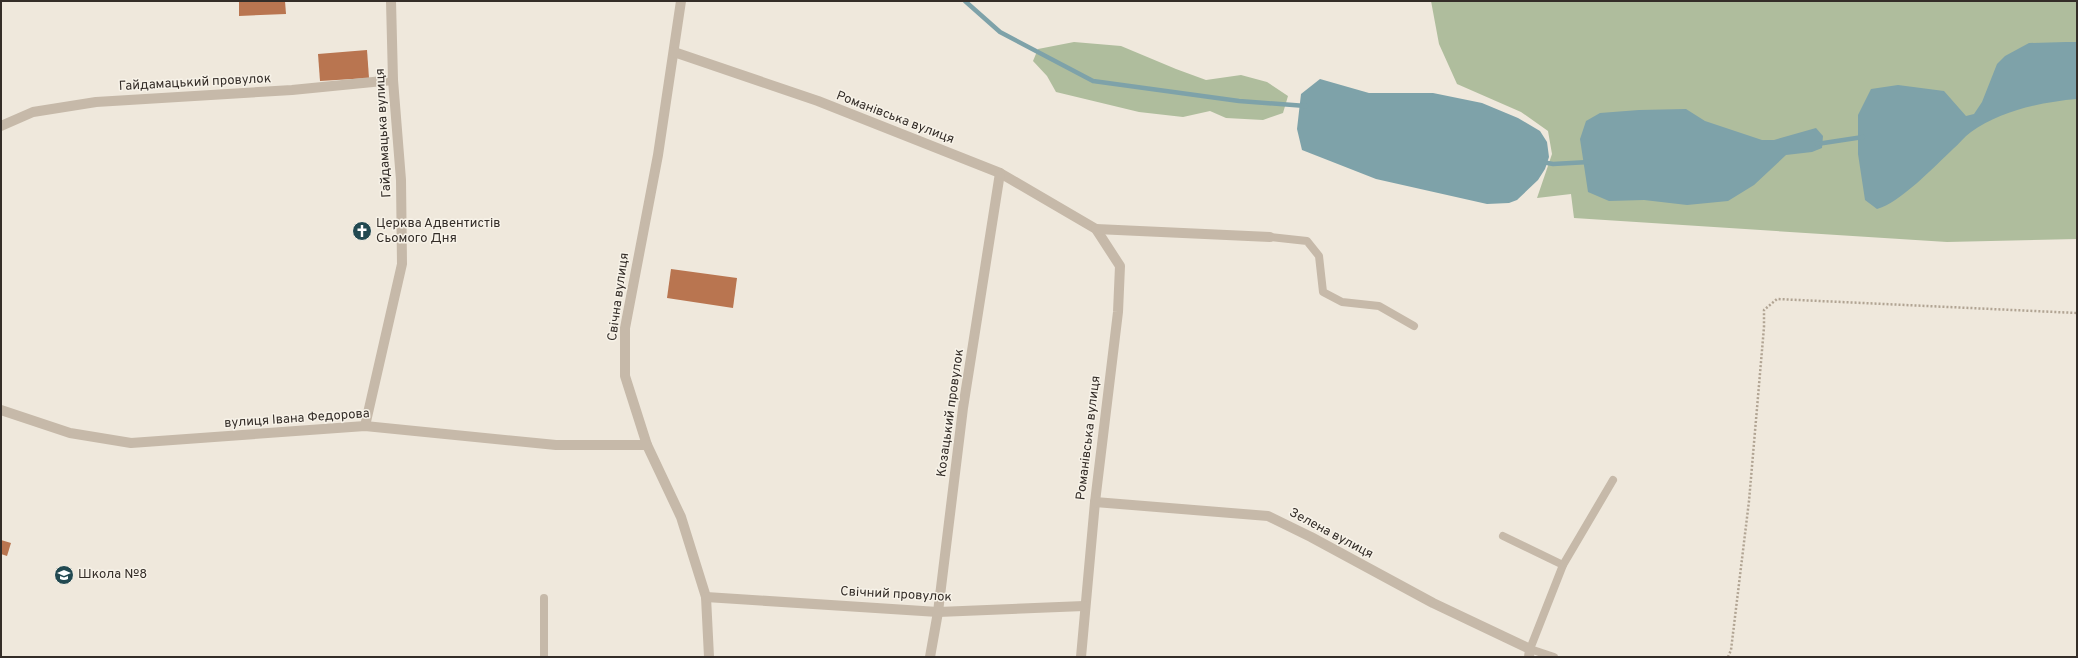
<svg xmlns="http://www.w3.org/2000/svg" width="2078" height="658" font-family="Overpass,sans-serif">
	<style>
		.green { fill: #afbd9d }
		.water { fill: #7ea2a9 }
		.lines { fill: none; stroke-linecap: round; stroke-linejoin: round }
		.stream { stroke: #7ea2a9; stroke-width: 4.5 }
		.building { fill: #b97550 }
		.path { stroke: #b1a493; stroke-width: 2.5; stroke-dasharray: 2 2; stroke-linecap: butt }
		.lane { stroke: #c6b9a9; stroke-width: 8 }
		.street { stroke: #c6b9a9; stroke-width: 10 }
		.labels { text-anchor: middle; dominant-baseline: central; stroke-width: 3; stroke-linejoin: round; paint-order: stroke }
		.street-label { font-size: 13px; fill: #342d28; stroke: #f7f2e8 }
		.poi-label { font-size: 13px; fill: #342d28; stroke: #f7f2e8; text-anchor: start }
	</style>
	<rect width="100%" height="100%" fill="#efe8dc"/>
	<!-- green -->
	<g class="green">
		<path d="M1431 1H2077V239L1947 242 1574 218 1571 194 1537 198 1552 154 1548 131 1521 112 1457 84 1439 44Z"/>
		<path d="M1074 42 1121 46 1176 69 1206 80 1241 75 1267 82 1288 96 1283 113 1263 120 1226 118 1210 111 1183 117 1139 112 1056 92 1047 76 1033 61 1038 49Z"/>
	</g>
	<!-- water -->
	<g class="water">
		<path d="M2066 42H2077V99C2041 102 2001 111 1971 132 1964 137 1959 144 1953 149 1935 166 1900 203 1877 209L1865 200 1858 154V115L1871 89 1898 85 1944 91 1966 116 1974 114 1982 102 1997 64 2005 56 2029 43Z"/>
		<path d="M1320 79 1369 93H1433L1482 103 1518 118 1540 131 1547 142 1549 157 1545 169 1538 180 1517 200 1509 203 1487 204 1376 179 1302 150 1297 129 1301 94Z"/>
		<path d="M1686 109 1705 121 1762 140H1774L1816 128 1823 136 1822 148 1812 152 1786 155 1754 185 1728 201 1687 205 1644 200 1609 201 1588 192 1580 139 1586 121 1600 113 1639 110Z"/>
	</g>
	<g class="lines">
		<!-- stream -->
		<g class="stream">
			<path d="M965 1 1000 32 1093 81 1239 101 1306 106"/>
			<path d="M1817 144 1863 137"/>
			<path d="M1542 162 1553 164 1589 162"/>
		</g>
	</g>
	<!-- building -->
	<g class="building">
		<path d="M239 1H285L286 14 239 16Z"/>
		<path d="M367 50 369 78 320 81 318 54Z"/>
		<path d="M671 269 737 278 733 308 667 298Z"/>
		<path d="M1 540 11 543 7 556 1 554Z"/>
	</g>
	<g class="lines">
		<!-- path -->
		<path class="path" d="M1728 657 1731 650 1749 501 1764 327V310L1777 299 2077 313"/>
		<!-- lane -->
		<g class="lane">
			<path d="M1270 237 1307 241 1319 256 1323 292 1342 302 1379 306 1414 326"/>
			<path d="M1503 536 1563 565"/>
			<path d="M544 598V657"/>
			<path d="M1554 657 1530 649 1563 565 1613 480"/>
		</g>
		<!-- street -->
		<g class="street">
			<path d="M681 1 658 155 625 328V376L647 445 681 517 706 597 709 657"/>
			<path d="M674 52 818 101 1000 173 1096 229 1120 266 1118 312 1095 502 1081 657"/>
			<path d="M1 126 33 112 96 102 292 90 393 80"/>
			<path d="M1096 229 1270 237"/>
			<path d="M1 410 70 433 131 443 365 426 556 445H647"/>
			<path d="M365 426 402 264 401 180 393 80 391 1"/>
			<path d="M1095 502 1268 516 1311 537 1433 603 1530 649 1529 657"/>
			<path d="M706 597 938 612 1084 606"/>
			<path d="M930 657 938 612 963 408 1000 173"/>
		</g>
	</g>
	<!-- icons -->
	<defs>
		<symbol id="church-disc" viewBox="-11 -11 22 22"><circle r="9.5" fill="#224951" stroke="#f7f2e8"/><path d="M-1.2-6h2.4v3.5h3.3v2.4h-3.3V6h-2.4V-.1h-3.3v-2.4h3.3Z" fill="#fff"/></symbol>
		<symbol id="school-disc" viewBox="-11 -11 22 22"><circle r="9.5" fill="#224951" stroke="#f7f2e8"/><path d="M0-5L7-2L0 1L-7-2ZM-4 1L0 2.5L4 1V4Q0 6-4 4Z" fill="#fff"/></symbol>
	</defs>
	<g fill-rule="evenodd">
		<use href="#church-disc" x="351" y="220" width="22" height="22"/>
		<use href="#school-disc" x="53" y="564" width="22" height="22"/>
	</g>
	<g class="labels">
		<!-- street labels -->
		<g class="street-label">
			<text transform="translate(195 83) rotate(-3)">Гайдамацький провулок</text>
			<text transform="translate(895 118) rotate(21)">Романівська вулиця</text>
			<text transform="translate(384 133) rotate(-93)">Гайдамацька вулиця</text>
			<text transform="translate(619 297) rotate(-82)">Свічна вулиця</text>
			<text transform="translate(951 413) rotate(-82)">Козацький провулок</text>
			<text transform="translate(297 419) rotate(-4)">вулиця Івана Федорова</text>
			<text transform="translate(1089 438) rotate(-83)">Романівська вулиця</text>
			<text transform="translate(1331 534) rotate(28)">Зелена вулиця</text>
			<text transform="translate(896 595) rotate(3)">Свічний провулок</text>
		</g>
		<!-- poi labels -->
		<g class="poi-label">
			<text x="376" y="224">Церква Адвентистiв<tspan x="376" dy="15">Сьомого Дня</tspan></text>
			<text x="78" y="575">Школа №8</text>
		</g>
	</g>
	<!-- border -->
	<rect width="2078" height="658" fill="none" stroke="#342d28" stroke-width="4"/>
</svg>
